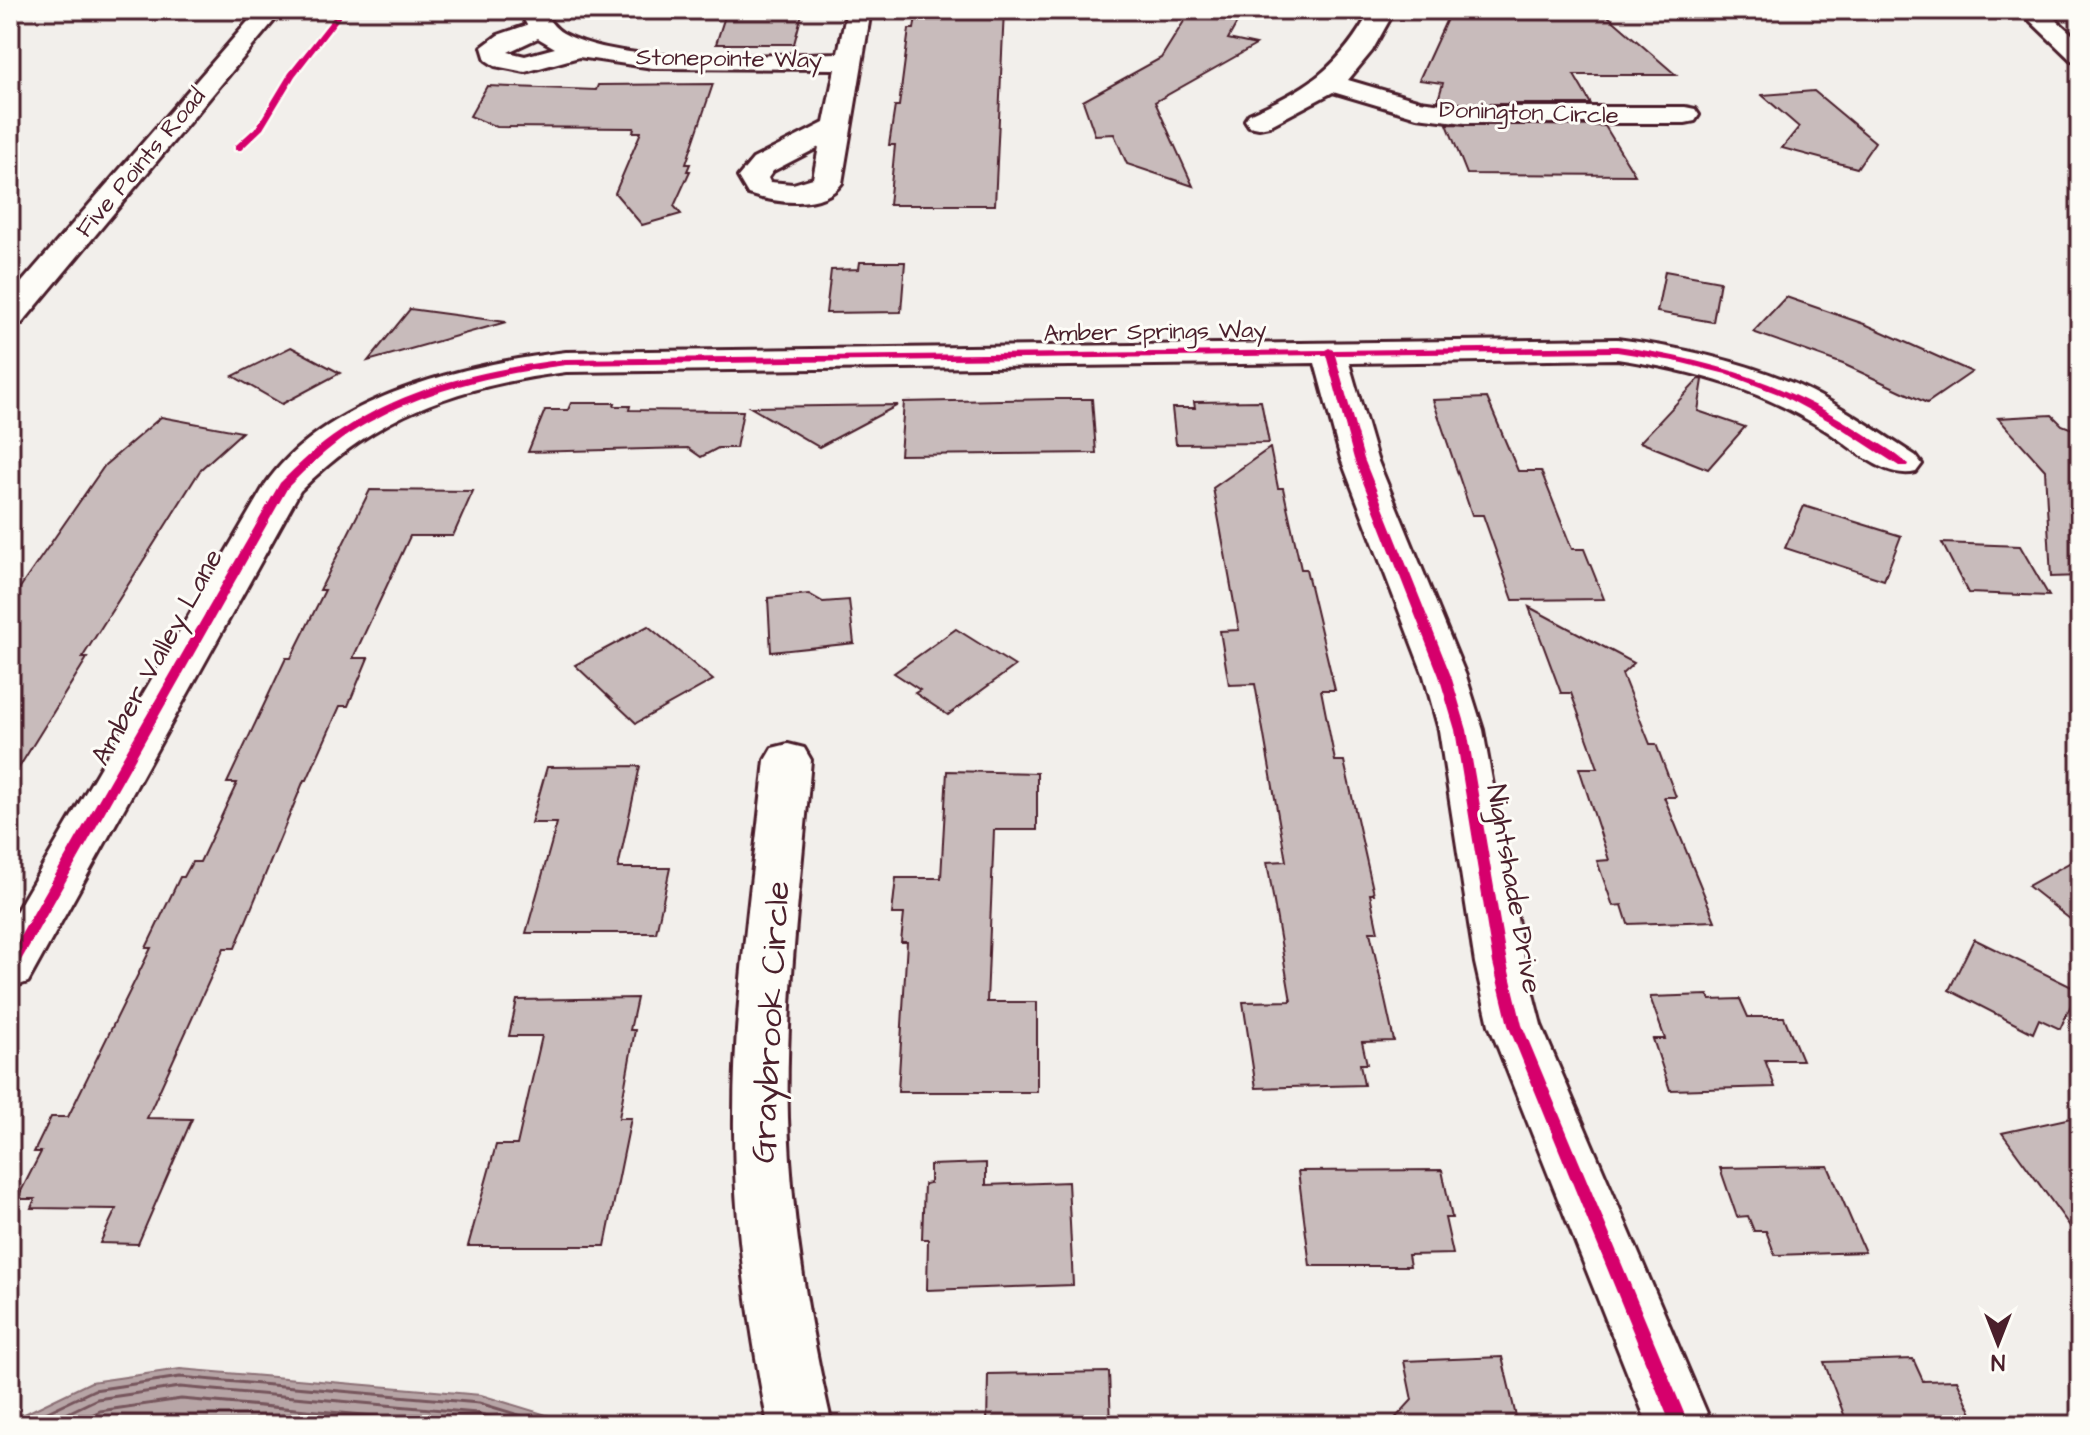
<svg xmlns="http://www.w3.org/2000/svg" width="2090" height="1435" font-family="'Architects Daughter',sans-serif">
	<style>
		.water { fill: #b7a5a6; stroke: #8b6f75; stroke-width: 2 }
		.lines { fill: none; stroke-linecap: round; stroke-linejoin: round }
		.shore { stroke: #76555c; stroke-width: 3 }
		.building { fill: #c8bbbb; stroke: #4a1f2b; stroke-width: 2 }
		.minor-casing { stroke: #4a1f2b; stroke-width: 6 }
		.minor { fill: #fdfcf7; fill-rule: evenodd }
		.cycleway-casing { stroke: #fdfcf7; stroke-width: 5 }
		.cycleway { fill: #d6006c; fill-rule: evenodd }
		.labels { text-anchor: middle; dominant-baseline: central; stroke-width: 6; stroke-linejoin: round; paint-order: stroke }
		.far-street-label { font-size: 24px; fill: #4a1f2b; stroke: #fdfcf7 }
		.street-label { font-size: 28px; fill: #4a1f2b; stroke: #fdfcf7 }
		.near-street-label { font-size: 34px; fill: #4a1f2b; stroke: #fdfcf7 }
	</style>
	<rect width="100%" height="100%" fill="#f2efeb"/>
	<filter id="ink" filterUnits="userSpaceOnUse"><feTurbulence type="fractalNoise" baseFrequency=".0125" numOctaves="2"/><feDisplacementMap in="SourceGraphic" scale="16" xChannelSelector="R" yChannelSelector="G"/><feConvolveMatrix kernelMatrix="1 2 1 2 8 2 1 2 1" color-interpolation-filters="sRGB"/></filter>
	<g filter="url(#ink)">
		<!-- water -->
		<path class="water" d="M180 1369 481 1395 579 1425H10V1421L91 1382Z"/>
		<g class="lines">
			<!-- shore -->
			<g class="shore">
				<path d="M20 1425 94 1390 180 1377 479 1403 552 1425"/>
				<path d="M43 1425 97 1399 180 1387 477 1413 518 1425"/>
				<path d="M71 1425 100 1411 181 1399 477 1425"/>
			</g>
		</g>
		<!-- building -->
		<g class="building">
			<path d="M727 10H803L794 44H716Z"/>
			<path d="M917 10H1004L995 205H889L895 145H889L895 106H899L909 29H914Z"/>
			<path d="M1191 10H1244L1228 39 1256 45 1155 102 1193 186 1127 164 1114 134 1095 135 1083 101 1161 58Z"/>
			<path d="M1451 10H1601L1676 75H1574L1591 104H1465L1438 100 1443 83 1419 80Z"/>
			<path d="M713 84 686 164H690L687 171H690L674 206 681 214 642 225 615 193 641 132H633L634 128 497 127 470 116 487 86 596 90 598 85Z"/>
			<path d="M1814 91 1875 142 1857 168 1782 148 1799 127 1762 95Z"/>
			<path d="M1447 124 1605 126 1635 175 1467 174Z"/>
			<path d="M860 262H905L901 312 826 313 831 270 859 269Z"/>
			<path d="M1665 271 1720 281 1713 322 1657 312Z"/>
			<path d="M1786 297 1867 325 1972 372 1927 403 1843 364 1753 332Z"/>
			<path d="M410 309 506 322 368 361Z"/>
			<path d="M291 347 340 373 282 404 233 376Z"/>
			<path d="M1699 379 1703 380 1698 411 1745 427 1708 469 1640 442Z"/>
			<path d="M1487 398 1518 471H1541L1572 549H1584L1604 599 1513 600 1483 515H1472L1433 400Z"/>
			<path d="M1055 399H1092L1096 453 900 455 904 402Z"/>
			<path d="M1261 401 1269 443 1176 444 1172 408H1195L1194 402Z"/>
			<path d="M571 403H615L614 406H630L629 410 743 411 736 448H718L701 457 688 448 528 452 545 410H568Z"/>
			<path d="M898 405 819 447 750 407Z"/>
			<path d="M2052 415 2062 425 2080 432V576L2051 577 2045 470 1998 418Z"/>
			<path d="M161 417 242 432 201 469 82 658H87L10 782V602L105 465Z"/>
			<path d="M1270 448 1278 488H1283L1301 569H1306L1335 690H1321L1335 761H1344L1374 894H1370L1378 932H1370L1394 1041 1362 1042 1367 1064H1360L1364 1085 1256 1088 1243 1002 1291 1001 1267 862 1286 861 1255 684 1229 685 1220 631 1239 630 1213 488Z"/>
			<path d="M370 490 473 491 453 536H410L353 658H368L348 706H340L307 780H304L235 948H224L147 1118 192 1119 138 1244 100 1243 116 1209 31 1208 35 1199H17L41 1152H34L51 1117H68L151 948H146L180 877H184L192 862H200L237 783H227L286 658H291L325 590H320Z"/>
			<path d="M1804 506 1901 536 1884 580 1785 548Z"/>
			<path d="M1942 543 2020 546 2049 596 1968 593Z"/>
			<path d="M809 594 823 602 849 600 854 643 771 652 768 598Z"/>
			<path d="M1529 607 1634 663 1622 674 1650 744H1656L1676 797H1664L1715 921 1628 924 1622 905 1613 906 1597 861 1609 860 1579 768H1598L1571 693H1561Z"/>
			<path d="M648 626 713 680 636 723 575 665Z"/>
			<path d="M956 629 1015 666 948 715 915 693 920 690 894 673Z"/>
			<path d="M640 766 618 868H670L656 933H526L557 823H531L547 767Z"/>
			<path d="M947 771 1037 773V830H994L987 1002H1037V1092H898L907 942H901L904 914H892L896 878H941Z"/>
			<path d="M2080 857V927L2028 886Z"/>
			<path d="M1974 939 2078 990 2060 1029 2039 1019 2033 1033 1949 990Z"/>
			<path d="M1708 995 1710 1000 1740 999 1748 1017H1784L1802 1060H1765L1775 1087 1670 1090 1653 1039H1665L1650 997Z"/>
			<path d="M637 998 630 1030H635L619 1118H631L605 1246H468L496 1145H517L542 1036H509L517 1000Z"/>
			<path d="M2080 1116V1240L2002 1133Z"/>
			<path d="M986 1163V1185L1068 1182 1073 1285 927 1290 928 1239H922L924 1184 930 1183V1165Z"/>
			<path d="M1828 1166 1865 1252 1775 1255 1766 1231H1754L1748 1216 1737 1217 1720 1168Z"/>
			<path d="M1442 1170 1452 1218H1445L1453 1254 1408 1255 1410 1266H1310L1298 1171Z"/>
			<path d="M1502 1357 1518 1425H1389L1412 1400 1404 1361Z"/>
			<path d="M1913 1359 1923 1381 1957 1380 1977 1425H1848L1824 1362Z"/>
			<path d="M1109 1372 1111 1425H987L988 1374Z"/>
		</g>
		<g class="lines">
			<defs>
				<g id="minor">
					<path d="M258 10H283L22 323 10 326V296Z"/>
					<path d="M519 10H543C548 19 554 28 563 33 628 68 764 54 838 53L847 10H871L842 183C823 210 774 203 748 194L738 177 753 159 824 123 835 69 653 68 579 57 525 72 495 66 486 60 482 47 498 35 527 25ZM538 38 555 48 525 56 508 52ZM819 147 813 178 793 184 770 182 768 178 773 171Z"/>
					<path d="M1371 10H1395L1372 51 1348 80 1420 101 1465 107H1685L1695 109 1699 115 1695 121 1685 123H1465L1417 117 1333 92 1269 126 1259 128 1249 126 1245 120 1249 114C1309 88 1339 68 1371 10Z"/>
					<path d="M2019 10H2045L2080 41V63L2071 60Z"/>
					<path d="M1617 339C1678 347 1738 360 1795 384 1838 403 1877 431 1916 456L1922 464 1916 472C1884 480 1851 446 1825 430 1760 389 1692 370 1617 359L1349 363 1377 459 1466 676 1483 730 1525 963 1541 1025 1712 1425H1648L1489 1025 1475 963 1439 730 1424 676 1341 459 1315 363 566 372C459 386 377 413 300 491L28 982 10 988V922L265 485C326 396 467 364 566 352Z"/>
					<path d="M788 744 804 748 811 760C801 879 785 999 788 1118 791 1222 809 1324 832 1425H768C749 1324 733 1221 734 1117 734 998 753 879 765 760L772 748Z"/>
				</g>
			</defs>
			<!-- minor casing -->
			<use href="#minor" class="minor-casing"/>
			<!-- minor -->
			<use href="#minor" class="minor"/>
			<defs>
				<g id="cycleway">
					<path d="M339 10H346L295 76 263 129 241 150H235V146L257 126 289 73Z"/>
					<path d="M1617 346C1711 360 1782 381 1863 433 1878 443 1895 452 1908 464L1907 466H1899L1833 423 1781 395 1726 374 1674 361 1617 352 1335 355 1364 459 1451 676 1467 730 1507 963 1522 1025 1689 1425H1671L1508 1025 1493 963 1455 730 1439 676 1354 459 1326 355 566 365C489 375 415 392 349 434 327 449 307 468 288 487L15 971 10 973V954L280 483C299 464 318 446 341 431 408 386 487 369 566 359L1325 350 1329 348 1333 350Z"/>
				</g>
			</defs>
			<!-- cycleway casing -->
			<use href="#cycleway" class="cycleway-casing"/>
			<!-- cycleway -->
			<use href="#cycleway" class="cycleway"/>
		</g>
	</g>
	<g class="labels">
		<!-- far-street labels -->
		<g class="far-street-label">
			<text transform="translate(729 59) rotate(1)">Stonepointe Way</text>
			<text transform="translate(1529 113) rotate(2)">Donington Circle</text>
			<text transform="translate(141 163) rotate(-50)">Five Points Road</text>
			<text transform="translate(1155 332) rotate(-1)">Amber Springs Way</text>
		</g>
		<!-- street labels -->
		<g class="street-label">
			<text transform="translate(157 657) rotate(-61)">Amber Valley Lane</text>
			<text transform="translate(1514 889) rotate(80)">Nightshade Drive</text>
		</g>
		<!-- near-street labels -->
		<g class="near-street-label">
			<text transform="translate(771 1022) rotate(-87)">Graybrook Circle</text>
		</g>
	</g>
	<!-- margin -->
	<rect width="2090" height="1435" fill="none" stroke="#fdfcf7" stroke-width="40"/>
	<rect x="20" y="20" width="2050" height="1395" fill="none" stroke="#4a1f2b" stroke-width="3" filter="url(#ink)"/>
	<!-- north arrow -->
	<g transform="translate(1998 1343) rotate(180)" stroke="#fdfcf7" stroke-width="6" paint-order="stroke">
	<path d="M0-6L14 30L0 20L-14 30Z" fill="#4a1f2b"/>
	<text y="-12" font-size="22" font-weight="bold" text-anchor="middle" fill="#4a1f2b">N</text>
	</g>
</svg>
